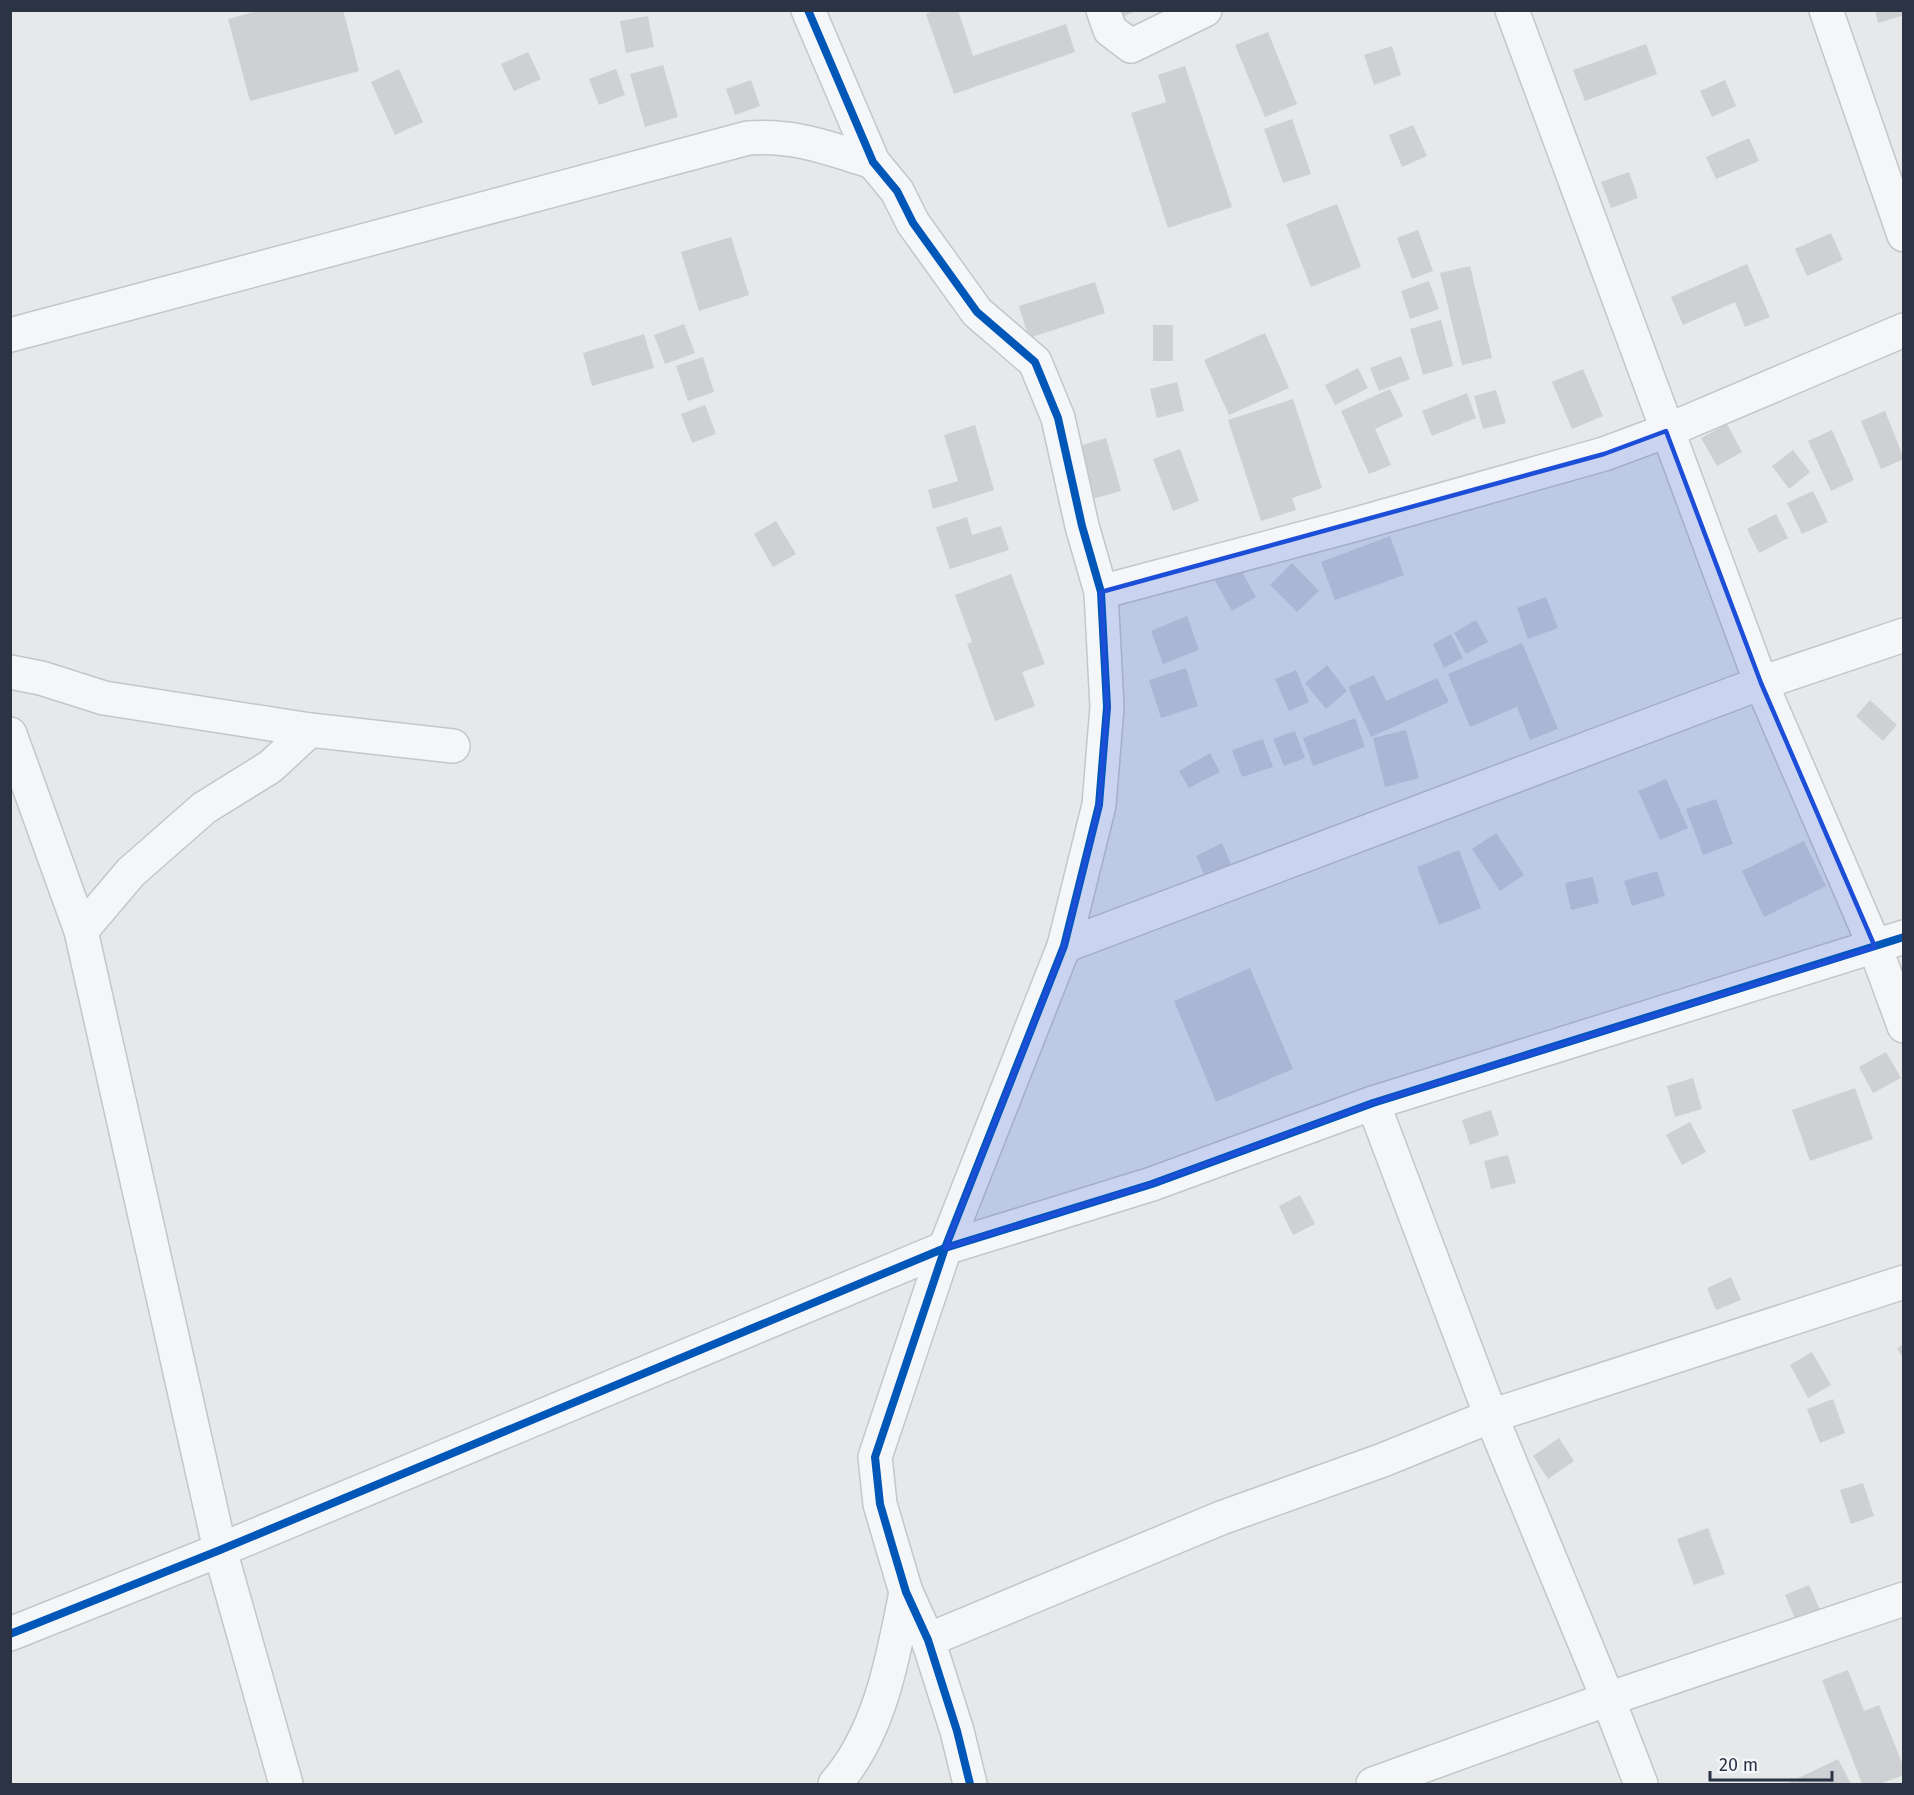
<svg xmlns="http://www.w3.org/2000/svg" width="1914" height="1795" font-family="'Fira Sans',sans-serif">
	<style>
		.building { fill: #ced0d3 }
		.lines { fill: none; stroke-linecap: round; stroke-linejoin: round }
		.street-casing { stroke: #c4c6c8; stroke-width: 36 }
		.street { stroke: #f5f6f7; stroke-width: 33 }
		.cycleway-casing { stroke: #f4f6f9; stroke-width: 11 }
		.cycleway { stroke: #0057b8; stroke-width: 8 }
		.marked { fill: #1d4ed8; fill-opacity: 0.2; stroke: #1d4ed8; stroke-width: 4.5; stroke-linejoin: round }
	</style>
	<rect width="100%" height="100%" fill="#e6e8ea"/>
	<!-- building -->
	<g class="building">
		<path d="M260 10H343L359 71 250 101 228 19Z"/>
		<path d="M937 10H958L973 56 1066 24 1075 52 954 94 926 14Z"/>
		<path d="M1113 10H1139L1117 19Z"/>
		<path d="M1875 10H1904V15L1878 23Z"/>
		<path d="M648 16 654 47 626 53 620 21Z"/>
		<path d="M1268 32 1297 104 1265 117 1235 45Z"/>
		<path d="M1646 44 1657 74 1585 101 1573 70Z"/>
		<path d="M1392 46 1401 75 1374 85 1364 55Z"/>
		<path d="M528 52 541 79 514 91 501 64Z"/>
		<path d="M663 65 678 117 645 127 630 74Z"/>
		<path d="M1185 66 1232 207 1168 228 1131 113 1166 102 1158 75Z"/>
		<path d="M399 69 423 122 395 135 371 82Z"/>
		<path d="M616 69 625 95 599 105 589 79Z"/>
		<path d="M751 80 760 106 735 115 726 89Z"/>
		<path d="M1725 80 1736 106 1712 117 1700 91Z"/>
		<path d="M1292 119 1311 174 1283 183 1264 129Z"/>
		<path d="M1413 125 1427 156 1402 167 1389 135Z"/>
		<path d="M1749 138 1759 161 1716 179 1706 157Z"/>
		<path d="M1629 172 1638 198 1611 208 1601 182Z"/>
		<path d="M1337 204 1361 267 1311 287 1286 224Z"/>
		<path d="M1418 230 1433 271 1412 279 1397 238Z"/>
		<path d="M1831 233 1843 260 1807 276 1795 249Z"/>
		<path d="M731 237 749 295 699 311 681 252Z"/>
		<path d="M1747 264 1770 317 1745 327 1735 302 1683 325 1671 297Z"/>
		<path d="M1470 266 1492 358 1462 365 1440 273Z"/>
		<path d="M1429 281 1439 309 1410 319 1401 291Z"/>
		<path d="M1095 282 1105 313 1029 338 1019 306Z"/>
		<path d="M1441 320 1453 366 1423 375 1410 329Z"/>
		<path d="M684 324 695 353 665 364 654 335Z"/>
		<rect x="1153" y="325" width="20" height="36"/>
		<path d="M1265 333 1289 388 1229 415 1204 360Z"/>
		<path d="M644 334 654 368 592 386 583 353Z"/>
		<path d="M1401 356 1410 379 1379 391 1370 368Z"/>
		<path d="M703 357 714 392 688 401 676 366Z"/>
		<path d="M1358 368 1368 388 1335 405 1325 385Z"/>
		<path d="M1583 369 1603 416 1572 429 1552 382Z"/>
		<path d="M1177 382 1184 411 1157 418 1150 389Z"/>
		<path d="M1390 389 1403 416 1375 429 1391 465 1369 474 1341 411Z"/>
		<path d="M1496 390 1506 423 1483 429 1474 396Z"/>
		<path d="M1467 393 1476 418 1432 436 1422 411Z"/>
		<path d="M1293 399 1322 488 1292 498 1296 510 1261 521 1228 420Z"/>
		<path d="M705 405 716 434 692 443 681 414Z"/>
		<path d="M1885 411 1904 459 1881 469 1861 421Z"/>
		<path d="M1727 424 1742 452 1717 466 1701 438Z"/>
		<path d="M975 425 994 490 933 509 928 490 958 481 944 435Z"/>
		<path d="M1832 430 1854 480 1831 491 1808 441Z"/>
		<path d="M1106 438 1121 491 1070 505 1055 453Z"/>
		<path d="M1180 449 1199 501 1173 511 1153 459Z"/>
		<path d="M1793 450 1810 472 1789 489 1772 466Z"/>
		<path d="M1813 491 1828 522 1802 534 1787 503Z"/>
		<path d="M1776 514 1788 538 1759 553 1747 529Z"/>
		<path d="M967 517 972 535 1001 526 1009 550 950 569 936 527Z"/>
		<path d="M776 521 796 554 773 567 754 534Z"/>
		<path d="M1390 536 1404 575 1335 600 1321 562Z"/>
		<path d="M1292 563 1319 591 1297 612 1270 585Z"/>
		<path d="M1239 567 1256 597 1232 611 1215 581Z"/>
		<path d="M1011 574 1045 664 1022 672 1035 706 995 721 967 644 972 642 955 595Z"/>
		<path d="M1546 597 1558 628 1528 639 1517 608Z"/>
		<path d="M1187 616 1199 650 1163 664 1151 631Z"/>
		<path d="M1476 620 1488 642 1466 654 1454 633Z"/>
		<path d="M1451 634 1463 658 1444 668 1433 644Z"/>
		<path d="M1522 643 1558 729 1530 740 1517 707 1470 727 1448 674Z"/>
		<path d="M1327 665 1347 691 1326 709 1305 683Z"/>
		<path d="M1186 668 1198 706 1161 718 1149 680Z"/>
		<path d="M1296 670 1309 702 1289 711 1275 679Z"/>
		<path d="M1374 675 1386 701 1437 678 1449 702 1371 737 1348 687Z"/>
		<path d="M1870 700 1897 725 1883 741 1856 716Z"/>
		<path d="M1355 718 1365 747 1313 766 1303 738Z"/>
		<path d="M1406 730 1419 778 1385 787 1373 738Z"/>
		<path d="M1295 731 1305 758 1284 766 1273 739Z"/>
		<path d="M1263 739 1273 767 1242 777 1232 750Z"/>
		<path d="M1210 753 1220 772 1189 788 1179 771Z"/>
		<path d="M1666 779 1688 828 1660 840 1638 791Z"/>
		<path d="M1716 799 1733 844 1703 855 1686 809Z"/>
		<path d="M1496 833 1524 875 1500 891 1472 849Z"/>
		<path d="M1804 841 1826 886 1764 917 1742 871Z"/>
		<path d="M1222 843 1233 869 1207 881 1196 856Z"/>
		<path d="M1459 850 1481 908 1439 925 1417 867Z"/>
		<path d="M1657 871 1665 896 1632 906 1624 881Z"/>
		<path d="M1593 877 1599 903 1571 910 1565 883Z"/>
		<path d="M1250 968 1293 1069 1216 1102 1174 1001Z"/>
		<path d="M1886 1052 1901 1078 1873 1093 1859 1067Z"/>
		<path d="M1693 1078 1702 1109 1675 1117 1667 1086Z"/>
		<path d="M1855 1088 1873 1139 1810 1161 1792 1110Z"/>
		<path d="M1491 1110 1499 1135 1470 1145 1462 1120Z"/>
		<path d="M1690 1122 1706 1152 1682 1165 1666 1135Z"/>
		<path d="M1508 1155 1516 1183 1491 1189 1484 1161Z"/>
		<path d="M1300 1195 1315 1224 1293 1235 1279 1206Z"/>
		<path d="M1731 1277 1741 1300 1716 1310 1707 1288Z"/>
		<path d="M1904 1344V1360L1897 1348Z"/>
		<path d="M1812 1352 1831 1385 1808 1398 1790 1365Z"/>
		<path d="M1833 1399 1845 1433 1820 1443 1807 1409Z"/>
		<path d="M1559 1438 1574 1461 1548 1479 1533 1456Z"/>
		<path d="M1863 1483 1874 1516 1851 1524 1840 1490Z"/>
		<path d="M1708 1528 1725 1574 1694 1585 1677 1539Z"/>
		<path d="M1809 1585 1822 1614 1798 1625 1785 1595Z"/>
		<path d="M1848 1670 1864 1711 1879 1705 1904 1768V1775L1880 1784H1862L1822 1680Z"/>
		<path d="M1838 1759 1851 1784H1786Z"/>
	</g>
	<g class="lines">
		<defs>
			<g id="street">
				<path d="M808 10 873 162 897 191 913 223 977 312 1035 362 1058 418 1082 526 1101 592 1107 707 1099 805 1064 946 945 1248 875 1457 880 1504 892 1545 906 1592 928 1640 957 1731 970 1784"/>
				<path d="M1103 10 1110 30 1131 46 1205 10"/>
				<path d="M1512 10 1761 683 1875 947 1904 1026"/>
				<path d="M1826 10 1904 235"/>
				<path d="M10 335 748 138C797 135 828 148 873 162"/>
				<path d="M1101 592 1353 525 1604 454 1666 431 1904 330"/>
				<path d="M10 672 41 678 104 698 310 730 453 746"/>
				<path d="M10 734 81 931 220 1550 286 1784"/>
				<path d="M81 931 131 872 204 808 270 767 310 730"/>
				<path d="M1064 946 1761 683 1904 635"/>
				<path d="M1373 1103 1491 1416 1608 1699 1641 1784"/>
				<path d="M10 1634 220 1550 945 1248 1152 1184 1373 1103 1904 937"/>
				<path d="M928 1640 1221 1518 1383 1460 1491 1416 1904 1282"/>
				<path d="M835 1784C880 1733 893 1658 906 1592"/>
				<path d="M1373 1784 1608 1699 1904 1599"/>
			</g>
		</defs>
		<!-- street casing -->
		<use href="#street" class="street-casing"/>
		<!-- street -->
		<use href="#street" class="street"/>
		<defs>
			<g id="cycleway">
				<path d="M808 10 873 162 897 191 913 223 977 312 1035 362 1058 418 1082 526 1101 592 1107 707 1099 805 1064 946 945 1248 875 1457 880 1504 892 1545 906 1592 928 1640 957 1731 970 1784"/>
				<path d="M10 1634 220 1550 945 1248 1152 1184 1373 1103 1904 937"/>
			</g>
		</defs>
		<!-- cycleway casing -->
		<use href="#cycleway" class="cycleway-casing"/>
		<!-- cycleway -->
		<use href="#cycleway" class="cycleway"/>
	</g>
	<!-- marked area -->
	<path class="marked" d="M1666 431 1761 683 1875 947 1373 1103 1152 1184 945 1248 1064 946 1099 805 1107 707 1101 592 1604 454Z"/>
	<!-- border -->
	<rect width="1914" height="1795" fill="none" stroke="#2b3445" stroke-width="24"/>
	<!-- scale -->
	<path d="M1710 1771v9h122v-9" fill="none" stroke="#2b3445" stroke-width="3"/>
	<text x="1719" y="1771" font-size="18" fill="#2b3445" stroke="#f4f6f9" stroke-width="4.5" paint-order="stroke">20 m</text>
</svg>
